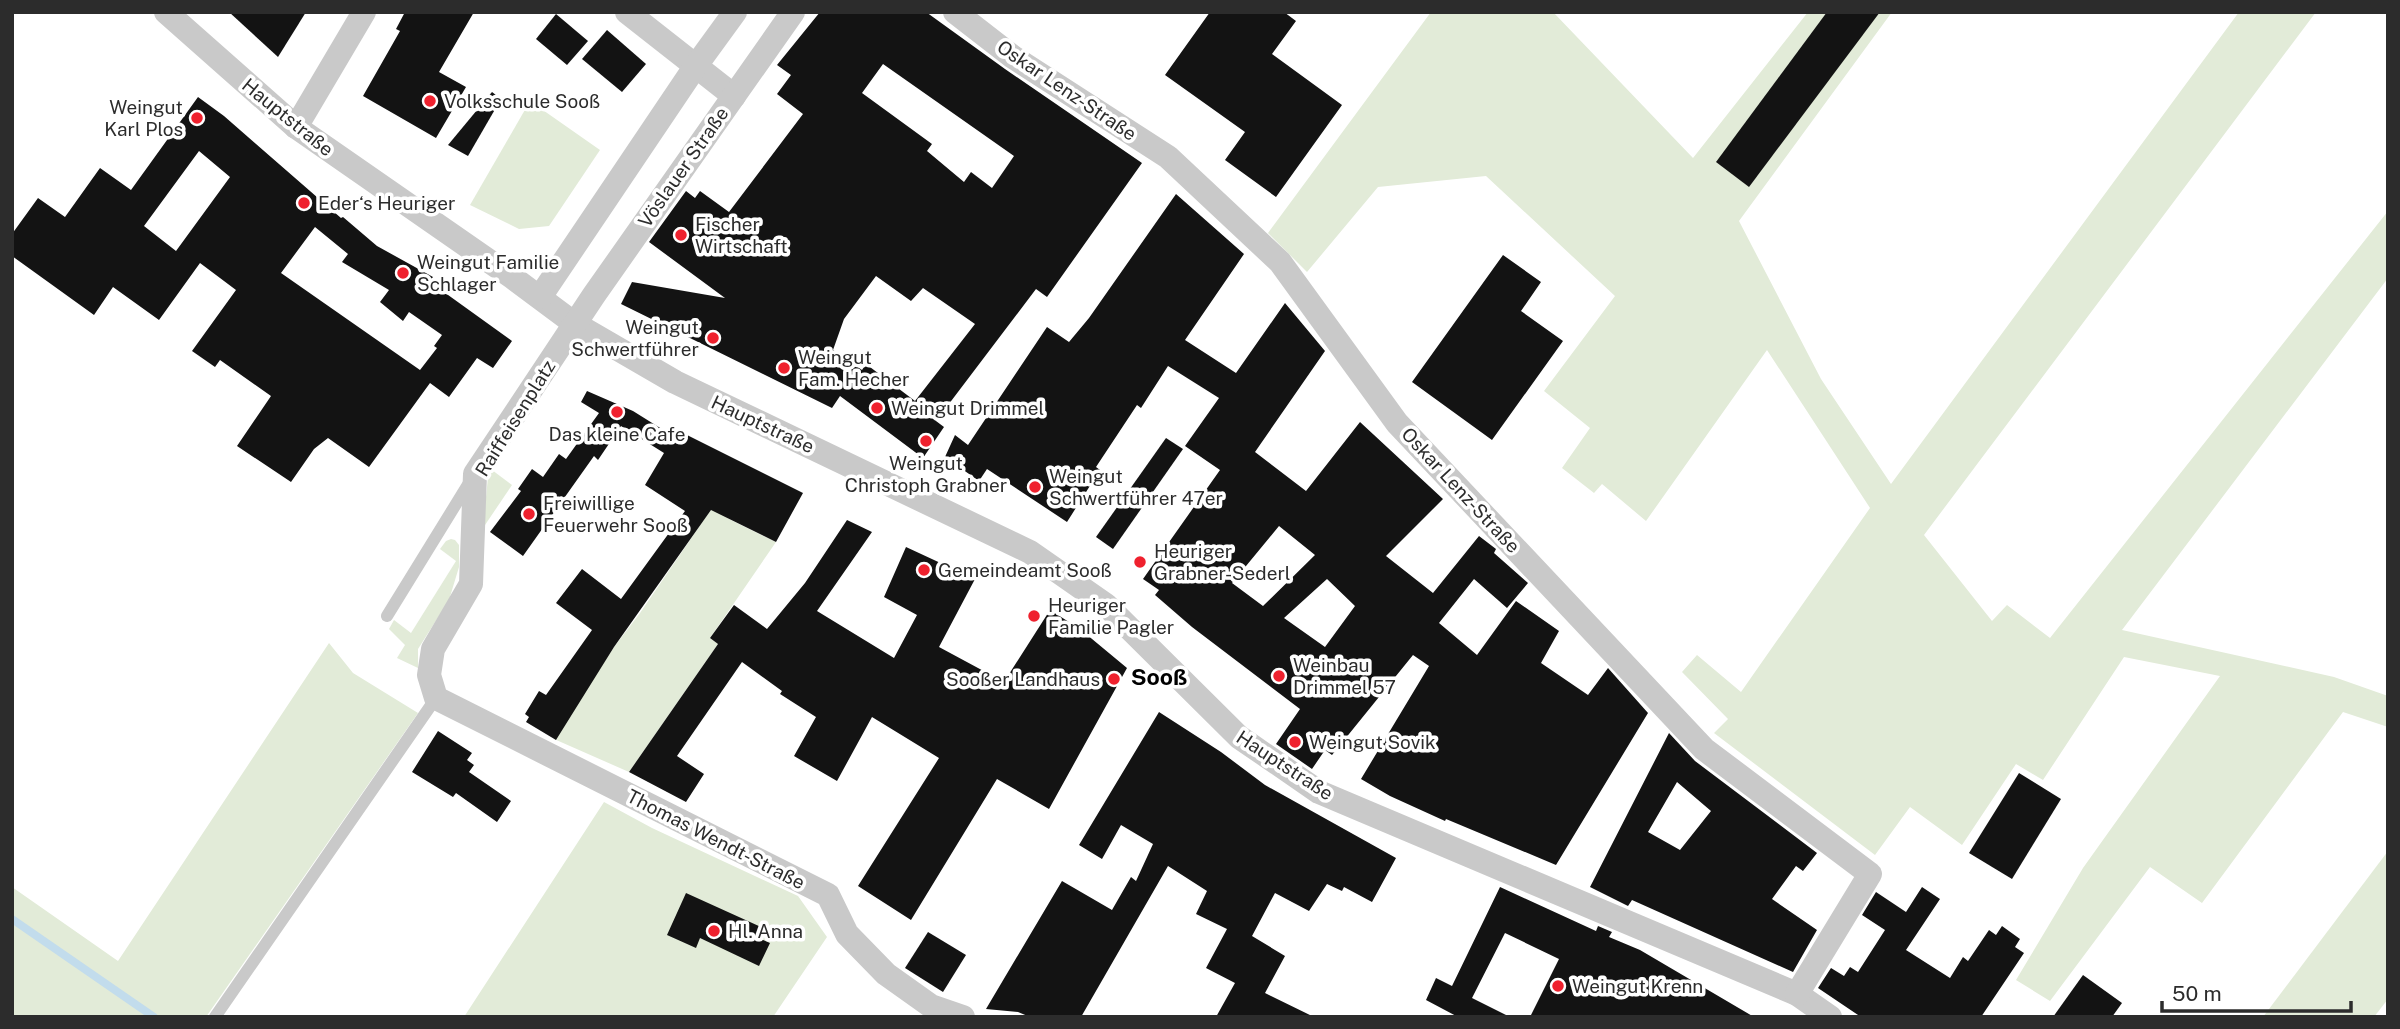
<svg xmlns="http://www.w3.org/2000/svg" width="2400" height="1029" font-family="'Public Sans',sans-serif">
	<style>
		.green { fill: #e2ebd8 }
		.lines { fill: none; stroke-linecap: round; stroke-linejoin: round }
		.stream { stroke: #c2dcec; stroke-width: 8 }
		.building { fill: #131313; fill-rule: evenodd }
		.lane { stroke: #c9c9c9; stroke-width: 12 }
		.street { stroke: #c9c9c9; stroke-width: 24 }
		.poi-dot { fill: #ef212e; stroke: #fff; stroke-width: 2.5 }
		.labels { text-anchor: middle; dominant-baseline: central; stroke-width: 7; stroke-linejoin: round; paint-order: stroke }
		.street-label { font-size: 19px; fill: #2c2c2c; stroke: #fff }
		.poi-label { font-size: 19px; fill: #2c2c2c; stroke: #fff; text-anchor: start }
		.quarter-label { font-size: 23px; font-weight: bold; fill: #000; stroke: #fff }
	</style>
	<rect width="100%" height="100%" fill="#fff"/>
	<!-- green -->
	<g class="green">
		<path d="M1431 12H1553L1693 158 1808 12H1892L1739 221 1821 379 1891 484 2239 12H2316L1924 535 1992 621 2007 605 2050 638 2388 211V278L2122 630 2334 677 2388 696V727L2343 712 2202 903 2150 867 2050 1001 2016 980 2083 868 2220 676 2124 657 2043 780 2016 764 1962 845 1910 807 1875 855 1714 733 1728 719 1682 672 1697 655 1741 692 1870 508 1767 350 1646 521 1602 484 1594 493 1562 468 1590 428 1544 391 1615 296 1486 176 1378 187 1307 272 1268 233Z"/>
		<path d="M530 101 600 150 549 226 519 229 470 205Z"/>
		<path d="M492 470 512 485 483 528 488 477Z"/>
		<path d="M712 508 731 520 776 542 710 638 718 644 629 772 554 739 614 647 640 613Z"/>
		<path d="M451 539 455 540 459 545V567L449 600 418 649V668L397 658 405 645 389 629 394 620 411 633 456 561 440 549 446 541Z"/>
		<path d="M329 643 353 673 418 713 206 1017H12V887L118 961Z"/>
		<path d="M604 802 652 828 798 896 827 937 773 1017H464Z"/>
		<path d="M2388 851V999L2374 1017H2263Z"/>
	</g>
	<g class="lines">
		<!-- stream -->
		<path class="stream" d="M12 919 154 1017"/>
	</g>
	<!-- building -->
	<g class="building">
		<path d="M229 12H306L278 57Z"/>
		<path d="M405 12H474L439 72 466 87 436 138 363 96 400 31 396 29Z"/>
		<path d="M820 12H926L1005 69 1142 163 1047 297 1036 289 936 421 944 427 923 458 840 396 832 408 621 304 632 282 725 298 649 242 686 191 695 198 700 191 729 212 803 114 777 94 791 75 777 65ZM883 64 1014 156 992 188 971 172 964 182 927 151 932 144 862 93ZM876 276 911 301 923 288 975 324 915 401 866 364 862 370 833 350 844 319Z"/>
		<path d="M1210 12H1284L1296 21 1272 54 1342 105 1276 197 1225 160 1245 132 1165 75Z"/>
		<path d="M1827 12H1880L1749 187 1716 162Z"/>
		<path d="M556 14 588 41 567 65 536 39Z"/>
		<path d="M607 30 646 64 622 92 582 59Z"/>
		<path d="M492 92 501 99 468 156 448 145Z"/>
		<path d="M198 97 224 116 341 218 343 217 377 246 433 277 430 282 512 341 493 368 477 358 449 397 430 383 369 467 328 438 314 449 291 482 237 446 271 396 220 360 215 367 192 351 236 290 200 263 159 320 113 287 94 315 12 256V234L38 198 65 217 100 168 131 190ZM199 151 230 177 176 251 144 226ZM315 227 348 254 342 262 389 290 380 302 403 321 409 312 442 335 434 346 437 348 420 370 281 273Z"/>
		<path d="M1176 194 1244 254 1185 340 1236 373 1285 303 1325 351 1255 452 1306 491 1360 422 1443 499 1386 556 1433 593 1479 536 1496 549 1494 553 1528 583 1507 608 1474 579 1439 623 1477 655 1516 601 1559 631 1541 663 1588 695 1608 668 1648 713 1556 865 1446 819 1445 821 1390 796 1361 779 1429 666 1413 655 1332 755 1325 750 1312 769 1276 744 1300 709 1192 627 1155 595 1159 590 1143 579 1220 470 1185 446 1219 398 1168 366 1141 408 1137 405 1096 467 1100 470 1067 522 987 469 979 481 945 457 955 435 968 445 1047 327 1069 342 1089 318ZM1279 526 1315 555 1263 606 1232 583ZM1327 579 1355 606 1325 647 1284 618Z"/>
		<path d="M1503 255 1541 282 1521 311 1563 341 1492 440 1412 382Z"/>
		<path d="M587 391 633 411 673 436 677 430 803 493 776 542 711 510 614 647 556 740 526 722 529 717 525 714 539 691 546 695 592 630 556 603 582 569 621 599 685 511 645 485 664 453 621 426 598 460 594 456 523 556 490 532 521 491 518 489 532 469 543 477 559 454 566 459 599 413 581 402Z"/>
		<path d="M1166 438 1183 449 1113 549 1096 537Z"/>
		<path d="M847 520 872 532 817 611 894 658 917 615 884 597 906 547 975 579 939 647 1004 682 1050 610 1080 629 1127 668 1049 809 997 779 911 920 858 886 939 758 872 717 837 781 794 756 816 717 780 694 782 691 742 662 677 756 704 774 686 802 629 772 718 644 710 638 734 605 767 629 805 583Z"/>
		<path d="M1159 712 1221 752 1265 785 1396 858 1372 902 1344 887 1342 891 1327 884 1309 911 1275 893 1252 936 1285 956 1265 993 1314 1017H1216L1235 983 1206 968 1227 929 1196 914 1207 891 1168 866 1081 1017H1030L1018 1012 986 1009 1062 881 1112 910 1131 877 1136 881 1153 844 1121 825 1102 859 1079 845Z"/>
		<path d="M438 731 472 753 467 760 474 765 469 772 511 801 497 822 456 793 453 797 412 772Z"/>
		<path d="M1669 733 1695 761 1817 853 1803 871 1796 866 1772 899 1817 930 1793 972 1632 900 1628 906 1590 887ZM1677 782 1711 811 1680 850 1648 832Z"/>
		<path d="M2019 773 2061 799 2012 879 1969 853Z"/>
		<path d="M1500 887 1596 931 1598 926 1612 932 1609 937 1640 950 1754 1017H1530L1559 959 1505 933 1472 998 1510 1017H1458L1426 1000 1436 978 1452 986Z"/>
		<path d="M1922 887 1940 899 1906 950 1950 978 1963 957 1968 961 1989 930 1996 935 2002 926 2020 939 2015 947 2024 953 1981 1017H1861L1818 988 1831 968 1844 976 1850 967 1858 972 1885 930 1862 915 1876 892 1906 912Z"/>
		<path d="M686 893 761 927 756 937 770 943 759 966 700 938 696 948 667 935Z"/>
		<path d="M928 932 966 955 943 992 905 968Z"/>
		<path d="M2083 975 2122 1003 2112 1017H2053Z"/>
	</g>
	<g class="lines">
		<!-- lane -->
		<g class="lane">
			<path d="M387 616 469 483"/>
			<path d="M215 1017 436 698"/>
		</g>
		<!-- street -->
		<g class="street">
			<path d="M166 12 296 127 512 277 575 324 675 382 1030 552 1106 605 1239 737 1319 792 1797 994 1830 1017"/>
			<path d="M627 12 734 96"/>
			<path d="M793 12 594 295 475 474 471 584 433 649 429 675 436 698 828 895 847 934 886 974 931 1006 963 1017"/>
			<path d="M955 12 1013 57 1168 157 1280 262 1397 423 1704 749 1870 874 1797 994"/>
			<path d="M296 127 364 12"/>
			<path d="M540 297 695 67 735 12"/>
		</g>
	</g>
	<!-- markers -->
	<g class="poi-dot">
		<circle cx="430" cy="101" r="7"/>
		<circle cx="197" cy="118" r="7"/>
		<circle cx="304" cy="203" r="7"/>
		<circle cx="681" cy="235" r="7"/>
		<circle cx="403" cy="273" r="7"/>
		<circle cx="713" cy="338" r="7"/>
		<circle cx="784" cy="368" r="7"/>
		<circle cx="877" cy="408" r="7"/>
		<circle cx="617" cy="412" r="7"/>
		<circle cx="926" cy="441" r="7"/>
		<circle cx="1035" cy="487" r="7"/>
		<circle cx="529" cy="514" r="7"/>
		<circle cx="1140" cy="562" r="7"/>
		<circle cx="924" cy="570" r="7"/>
		<circle cx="1034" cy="616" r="7"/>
		<circle cx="1279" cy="676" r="7"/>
		<circle cx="1114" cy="679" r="7"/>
		<circle cx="1295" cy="742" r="7"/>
		<circle cx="714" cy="931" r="7"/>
		<circle cx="1558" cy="986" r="7"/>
	</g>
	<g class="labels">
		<!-- street labels -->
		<g class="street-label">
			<text transform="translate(1067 90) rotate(34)">Oskar Lenz-Straße</text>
			<text transform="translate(288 117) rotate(39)">Hauptstraße</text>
			<text transform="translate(683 167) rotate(-55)">Vöslauer Straße</text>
			<text transform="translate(515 418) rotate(-58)">Raiffeisenplatz</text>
			<text transform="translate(763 424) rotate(25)">Hauptstraße</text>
			<text transform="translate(1461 490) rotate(47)">Oskar Lenz-Straße</text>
			<text transform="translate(1285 765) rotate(33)">Hauptstraße</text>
			<text transform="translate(716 839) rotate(27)">Thomas Wendt-Straße</text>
		</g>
		<!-- poi labels -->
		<g class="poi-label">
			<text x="444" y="101">Volksschule Sooß</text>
			<text x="183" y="107" text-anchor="end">Weingut<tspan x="183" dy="22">Karl Plos</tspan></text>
			<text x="318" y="203">Eder‘s Heuriger</text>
			<text x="695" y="224">Fischer<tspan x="695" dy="22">Wirtschaft</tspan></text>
			<text x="417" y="262">Weingut Familie<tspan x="417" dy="22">Schlager</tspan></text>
			<text x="699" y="327" text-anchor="end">Weingut<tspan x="699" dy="22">Schwertführer</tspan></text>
			<text x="798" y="357">Weingut<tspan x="798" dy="22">Fam. Hecher</tspan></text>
			<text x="891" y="408">Weingut Drimmel</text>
			<text x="617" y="434" text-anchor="middle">Das kleine Cafe</text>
			<text x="926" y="463" text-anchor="middle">Weingut<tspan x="926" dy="22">Christoph Grabner</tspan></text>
			<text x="1049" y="476">Weingut<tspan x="1049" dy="22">Schwertführer 47er</tspan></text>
			<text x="543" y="503">Freiwillige<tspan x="543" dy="22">Feuerwehr Sooß</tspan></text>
			<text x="1154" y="551">Heuriger<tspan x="1154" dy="22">Grabner-Sederl</tspan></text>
			<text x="938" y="570">Gemeindeamt Sooß</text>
			<text x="1048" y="605">Heuriger<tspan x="1048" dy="22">Familie Pagler</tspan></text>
			<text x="1293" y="665">Weinbau<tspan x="1293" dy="22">Drimmel 57</tspan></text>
			<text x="1100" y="679" text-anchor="end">Sooßer Landhaus</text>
			<text x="1309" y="742">Weingut Sovik</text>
			<text x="728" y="931">Hl. Anna</text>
			<text x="1572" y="986">Weingut Krenn</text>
		</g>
		<!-- quarter labels -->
		<g class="quarter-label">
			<text x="1159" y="676">Sooß</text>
		</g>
	</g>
	<!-- border -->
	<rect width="2400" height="1029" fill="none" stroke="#2c2c2c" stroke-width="28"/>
	<!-- scale -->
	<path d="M2162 1001v10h189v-10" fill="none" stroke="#2c2c2c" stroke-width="3.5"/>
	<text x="2172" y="1001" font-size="21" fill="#2c2c2c" stroke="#ffffff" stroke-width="5" paint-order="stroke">50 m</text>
</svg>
